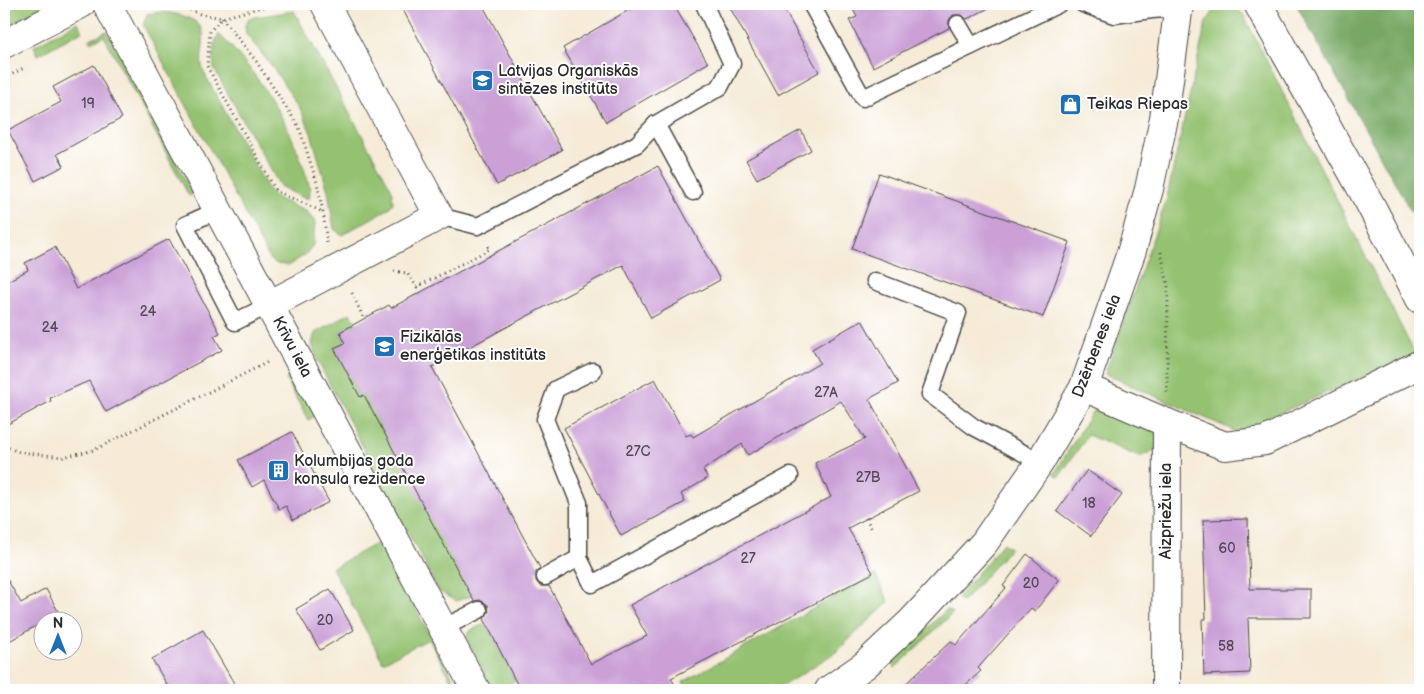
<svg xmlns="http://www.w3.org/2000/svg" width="1424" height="694" font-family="'Balsamiq Sans',sans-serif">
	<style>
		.green { fill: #94c271; stroke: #60764e }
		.forest { fill: #77a863; stroke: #516a47 }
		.building { fill: #caa0d7 }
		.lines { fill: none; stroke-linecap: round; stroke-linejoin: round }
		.service-casing { stroke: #494845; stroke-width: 19 }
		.minor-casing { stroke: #494845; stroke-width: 30 }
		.path { stroke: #494845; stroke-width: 3; stroke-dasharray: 1 4; stroke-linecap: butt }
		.service { stroke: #fff; stroke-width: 16 }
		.minor { stroke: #fff; stroke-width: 28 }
		.labels { text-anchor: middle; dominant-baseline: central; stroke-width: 4; stroke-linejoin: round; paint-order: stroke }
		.number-label { font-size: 14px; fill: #534856 }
		.poi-label { font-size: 16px; fill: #2b2b2b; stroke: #fff; text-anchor: start }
		.street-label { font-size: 16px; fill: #2b2b2b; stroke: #fff }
	</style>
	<rect width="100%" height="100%" fill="#fff"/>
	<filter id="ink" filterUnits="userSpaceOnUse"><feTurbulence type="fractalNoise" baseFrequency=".02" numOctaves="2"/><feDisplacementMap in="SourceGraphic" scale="10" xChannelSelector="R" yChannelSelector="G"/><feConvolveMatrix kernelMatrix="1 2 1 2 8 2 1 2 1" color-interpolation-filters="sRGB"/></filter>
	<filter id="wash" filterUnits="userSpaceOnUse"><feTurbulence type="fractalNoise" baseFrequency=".0096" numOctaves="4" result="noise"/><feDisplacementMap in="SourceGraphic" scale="20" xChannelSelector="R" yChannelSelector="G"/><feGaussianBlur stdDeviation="1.12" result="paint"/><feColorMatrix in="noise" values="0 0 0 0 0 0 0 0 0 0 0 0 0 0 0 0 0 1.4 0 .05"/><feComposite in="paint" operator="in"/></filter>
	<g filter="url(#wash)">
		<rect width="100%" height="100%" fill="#f5ebd7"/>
		<!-- green -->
		<g class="green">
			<path d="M4 4H49L4 28Z"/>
			<path d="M1232 6 1243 14 1415 354 1237 432 1105 374 1166 201 1206 22 1216 8Z"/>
			<path d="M294 11 392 190 393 203 388 209 342 235 334 229 328 191 311 133 300 108 271 65 246 34 245 25 249 18Z"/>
			<path d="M161 12C174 13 201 17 203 34 205 49 198 57 204 73L268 189 278 199 307 212 315 222 313 245 305 255 289 265 277 264 270 260 143 25 147 14Z"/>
			<path d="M78 22 82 31 38 55 34 46Z"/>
			<path d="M107 31 193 194 189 196 104 36 91 42 90 39Z"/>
			<path d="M219 34C256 71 286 116 303 166 306 175 312 189 309 199L299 196 280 186 214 69C213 56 212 45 219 34Z"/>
			<path d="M350 313 356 323 340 332 345 343 334 348 360 397 371 392 472 596 456 601 439 591 317 360 312 343 315 333Z"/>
			<path d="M292 369 317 415 308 420 286 380Z"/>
			<path d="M1105 407 1157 433 1156 450 1139 457 1088 435 1059 477 1054 474 1092 412Z"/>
			<path d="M379 542 460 690H456L429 639 383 662 332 568Z"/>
			<path d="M1003 543 1010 548 963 602 957 598Z"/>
			<path d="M875 574 889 602 836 652 776 690H687L683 682Z"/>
			<path d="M947 609 953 613 895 668 891 664Z"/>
			<path d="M486 623 515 681 499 689 492 688 469 644 467 636 471 630Z"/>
		</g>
		<!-- forest -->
		<path class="forest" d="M1296 4H1420V228Z"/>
		<g id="blocks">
			<!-- building -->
			<g class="building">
				<path d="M414 4H482L562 150 497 185 403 10Z"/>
				<path d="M639 4H673L708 63 606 122 563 48Z"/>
				<path d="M728 4H781L819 72 778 95Z"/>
				<path d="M850 4H924L927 11 942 4H997L967 19 962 15H953L949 20V28L873 67 849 20 857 17Z"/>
				<path d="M94 65 122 118 57 154 64 166 35 181 8 130 61 102 53 87Z"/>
				<path d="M801 130 811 150 757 179 746 160Z"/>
				<path d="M658 166 720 280 651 318 623 265 432 367 540 568 536 572V581L540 586H549L591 664 647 636 630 605 831 497 815 463 865 439 841 401 748 455 742 444 703 470 708 478 681 494 685 502 621 536 564 428 655 379 686 436 691 434 693 437 820 363 812 349 862 320 898 383 869 399 919 491 848 528 873 573 671 678 678 690H520L484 619 489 611 488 605 480 600 474 601 364 395 360 397 334 348 345 343 340 332 389 305 391 308Z"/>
				<path d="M879 173 1070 242 1043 317 852 249Z"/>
				<path d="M169 239 220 333 214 336 222 350 106 412 89 381 50 398 51 401 4 426V283L28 270 25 263 55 247 76 289Z"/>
				<path d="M292 432 329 502 293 520 286 506 279 509 264 480 252 487 238 460Z"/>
				<path d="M1087 470 1122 495 1091 536 1057 511Z"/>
				<path d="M1248 519 1250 589H1311V618H1248L1250 673 1204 675 1202 619H1206L1203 520Z"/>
				<path d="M1027 554 1059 580 1035 611 1031 608 978 668 981 671 960 690H899L951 641 956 645 1006 588 1003 586Z"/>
				<path d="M4 574 21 603 46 589 59 613 4 644Z"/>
				<path d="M330 589 354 630 320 650 296 609Z"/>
				<path d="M203 630 238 690H170L152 659Z"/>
			</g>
		</g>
	</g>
	<g filter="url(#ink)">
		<use href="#blocks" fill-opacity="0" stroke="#494845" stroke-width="1"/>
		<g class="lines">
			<defs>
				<g id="service">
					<path d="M811 4 863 98 1059 4"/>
					<path d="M1083 4 1114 15 1152 10 1178 8"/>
					<path d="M958 24 971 46"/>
					<path d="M656 124 693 192"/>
					<path d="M218 210 185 225 235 322 269 305"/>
					<path d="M439 216 478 226 637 144 656 124 720 87 732 64 704 4"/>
					<path d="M875 281 958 313 930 394 974 427 1040 462"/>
					<path d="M579 558V503L545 419 556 389 593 371"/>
					<path d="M545 577 579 558 592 584 790 476"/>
					<path d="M443 628 479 610"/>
				</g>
				<g id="minor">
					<path d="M107 4 476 690"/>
					<path d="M1258 4 1369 202 1420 299"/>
					<path d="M4 44 81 4"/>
					<path d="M269 305 439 216 325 4"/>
					<path d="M1084 387 1167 423 1225 446 1265 441 1420 364"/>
					<path d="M829 690 865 665 911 622 984 543 1040 462 1084 387 1132 250 1149 189 1164 118 1179 4"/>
					<path d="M1166 690 1167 423"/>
				</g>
			</defs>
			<!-- service casing -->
			<use href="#service" class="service-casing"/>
			<!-- minor casing -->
			<use href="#minor" class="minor-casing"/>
			<!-- path -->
			<g class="path">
				<path d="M176 4 200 14 222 18 273 4"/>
				<path d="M222 18 256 61 299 127 317 183 323 212 276 191 207 66 210 31Z"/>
				<path d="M4 79 25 67"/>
				<path d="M323 212 327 243"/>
				<path d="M1161 252 1168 286 1167 392"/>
				<path d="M394 271 407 273 417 287 490 249 488 246"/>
				<path d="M352 293 364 319"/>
				<path d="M4 446 19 452 63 457 94 450 268 362"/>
				<path d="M866 518 872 530"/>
				<path d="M512 690 518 687"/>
			</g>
			<!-- service -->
			<use href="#service" class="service"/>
			<!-- minor -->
			<use href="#minor" class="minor"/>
		</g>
	</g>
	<!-- icons -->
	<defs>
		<symbol id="university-square" viewBox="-11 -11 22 22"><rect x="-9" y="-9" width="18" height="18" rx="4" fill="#1f6fb2" stroke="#fff"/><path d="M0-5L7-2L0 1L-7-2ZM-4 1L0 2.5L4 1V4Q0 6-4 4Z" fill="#fff"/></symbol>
		<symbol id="shop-square" viewBox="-11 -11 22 22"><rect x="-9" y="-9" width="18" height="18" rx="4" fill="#1f6fb2" stroke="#fff"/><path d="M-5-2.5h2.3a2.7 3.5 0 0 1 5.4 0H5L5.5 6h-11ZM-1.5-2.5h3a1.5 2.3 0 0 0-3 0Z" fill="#fff"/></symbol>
		<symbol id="building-square" viewBox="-11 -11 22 22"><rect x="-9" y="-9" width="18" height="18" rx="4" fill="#1f6fb2" stroke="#fff"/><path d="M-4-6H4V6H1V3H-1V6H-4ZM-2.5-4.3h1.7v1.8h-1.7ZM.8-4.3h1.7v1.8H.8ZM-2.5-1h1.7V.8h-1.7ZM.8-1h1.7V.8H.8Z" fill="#fff"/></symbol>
	</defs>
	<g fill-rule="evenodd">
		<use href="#university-square" x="470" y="68" width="25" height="25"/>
		<use href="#shop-square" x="1058" y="92" width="25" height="25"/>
		<use href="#university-square" x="372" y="334" width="25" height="25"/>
		<use href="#building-square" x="266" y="458" width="25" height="25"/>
	</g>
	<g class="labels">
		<!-- number labels -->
		<g class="number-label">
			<text x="88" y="103">19</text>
			<text x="148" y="311">24</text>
			<text x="50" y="327">24</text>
			<text x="826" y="392">27A</text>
			<text x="638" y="451">27C</text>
			<text x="868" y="477">27B</text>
			<text x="1089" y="503">18</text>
			<text x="1227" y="548">60</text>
			<text x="748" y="558">27</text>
			<text x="1031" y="583">20</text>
			<text x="325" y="620">20</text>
			<text x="1226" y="646">58</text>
		</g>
		<!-- poi labels -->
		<g class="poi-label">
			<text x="498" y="71">Latvijas Organiskās<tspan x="498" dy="18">sintēzes institūts</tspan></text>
			<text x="1087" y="104">Teikas Riepas</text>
			<text x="400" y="337">Fizikālās<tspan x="400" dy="18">enerģētikas institūts</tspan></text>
			<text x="294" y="461">Kolumbijas goda<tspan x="294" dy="18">konsula rezidence</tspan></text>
		</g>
		<!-- street labels -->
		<g class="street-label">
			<text transform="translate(1097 346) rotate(-69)">Dzērbenes iela</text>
			<text transform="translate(292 347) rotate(62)">Krīvu iela</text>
			<text transform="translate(1166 511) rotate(-90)">Aizpriežu iela</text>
		</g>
	</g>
	<!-- margin -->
	<rect width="1424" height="694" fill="none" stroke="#fff" stroke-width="20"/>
	<!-- north arrow -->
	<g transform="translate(58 636)"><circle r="24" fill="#ffffff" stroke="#aaaaaa"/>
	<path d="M0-4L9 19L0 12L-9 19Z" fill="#1f6fb2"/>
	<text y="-8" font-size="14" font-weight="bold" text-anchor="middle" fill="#2b2b2b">N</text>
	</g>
</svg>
